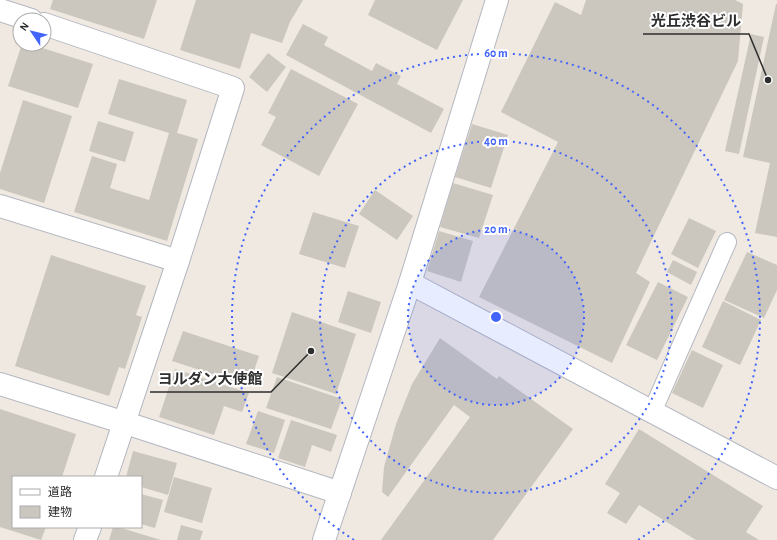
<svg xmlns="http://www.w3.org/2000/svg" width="777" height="540" font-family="'Alegreya Sans','Noto Sans JP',sans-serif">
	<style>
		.building { fill: #cbc7bf }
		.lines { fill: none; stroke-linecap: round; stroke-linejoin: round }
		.lane-casing { stroke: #b4b7c1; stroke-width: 20 }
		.street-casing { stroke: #b4b7c1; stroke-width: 24 }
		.secondary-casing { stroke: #b4b7c1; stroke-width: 24 }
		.lane { stroke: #fff; stroke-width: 18 }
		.street { stroke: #fff; stroke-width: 22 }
		.secondary { stroke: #fff; stroke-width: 22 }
		.ring { fill: none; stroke: #4264fb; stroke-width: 2; stroke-dasharray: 2 4 }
		.centre { fill: #4264fb; stroke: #fff; stroke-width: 2 }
		.ring-label { font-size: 12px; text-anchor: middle; font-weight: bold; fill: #4264fb; stroke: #fff; stroke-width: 4; stroke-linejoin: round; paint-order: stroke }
		.leader { fill: none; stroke: #2e2e2e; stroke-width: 1.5 }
		.callout-dot { fill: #2e2e2e; stroke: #fff; stroke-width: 1.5 }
		.callout-label { font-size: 15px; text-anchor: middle; font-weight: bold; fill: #2e2e2e; stroke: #fff; stroke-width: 4; stroke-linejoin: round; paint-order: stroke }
	</style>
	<rect width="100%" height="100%" fill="#efe9e1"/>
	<!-- building -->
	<g class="building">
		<path d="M53 0H157L144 39 50 9Z"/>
		<path d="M196 0H303L290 22 282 43 251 33 240 69 180 50Z"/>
		<path d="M375 0H463L437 50 368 15Z"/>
		<path d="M586 0H735L743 4 738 61 636 273 650 282 612 363 479 297 558 142 501 112 555 2 581 15Z"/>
		<path d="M776 4H777V237L755 233 770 163 743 157Z"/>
		<path d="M303 24 328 37 324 45 372 71 376 63 401 76 397 84 444 109 431 133 286 55Z"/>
		<path d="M751 34 764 37 739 154 725 151Z"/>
		<path d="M22 44H30L93 64 78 108 8 86Z"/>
		<path d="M268 53 286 67 267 92 249 77Z"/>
		<path d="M291 69 358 104 319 176 261 145 276 117 268 113Z"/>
		<path d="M119 79 187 100 177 133 198 139 167 241 74 212 92 156 117 164 110 188 149 200 169 133 108 114Z"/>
		<path d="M23 100 72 116 44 203 0 189V173Z"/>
		<path d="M98 121 134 132 125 162 89 151Z"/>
		<path d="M472 124 508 135 491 188 455 177Z"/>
		<path d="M453 183 493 195 479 238 440 227Z"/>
		<path d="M375 190 413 216 397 240 359 214Z"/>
		<path d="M313 212 359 226 345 268 299 254Z"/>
		<path d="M689 218 716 231 698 268 671 254Z"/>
		<path d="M439 231 473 241 461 282 427 271Z"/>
		<path d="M747 252 777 265V290L764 318 724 300Z"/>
		<path d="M51 255 146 286 136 315 142 317 125 369 119 367 109 396 15 366Z"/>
		<path d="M673 260 697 272 691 285 667 272Z"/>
		<path d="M658 282 688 297 657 360 626 345Z"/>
		<path d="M348 291 381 302 371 333 338 322Z"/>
		<path d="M723 301 761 320 740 365 702 347Z"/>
		<path d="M292 312 356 334 336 394 272 373Z"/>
		<path d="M183 331 259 356 249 386 172 361Z"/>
		<path d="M440 338 497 379 499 376 573 429 493 540H381L470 417 454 405 388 497 382 492 384 467 396 424 412 384Z"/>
		<path d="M692 350 723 365 703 408 672 393Z"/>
		<path d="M175 369 249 393 242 412 224 406 214 435 159 417Z"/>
		<path d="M277 377 342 399 331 429 266 408Z"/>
		<path d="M0 409 76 434 62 477H13V527H46L41 540 0 527Z"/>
		<path d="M258 411 285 420 274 453 246 444Z"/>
		<path d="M291 420 337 435 331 452 312 445 305 467 278 458Z"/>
		<path d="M639 429 763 506 746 532 759 540H696L639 505 626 524 607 513 620 493 605 484Z"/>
		<path d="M133 451 177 463 168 495 141 487V477H126Z"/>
		<path d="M174 477 212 488 202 523 164 512Z"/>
		<path d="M141 494 163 500 155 528 141 524Z"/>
		<path d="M181 525 203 531 200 540H177Z"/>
		<path d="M113 527H118L161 540H109Z"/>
	</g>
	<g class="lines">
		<defs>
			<path id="lane" d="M652 412 727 242"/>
			<g id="street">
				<path d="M0 10 31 20"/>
				<path d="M44 24 233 88 178 261 106 477"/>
				<path d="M0 206 178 261"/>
				<path d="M410 283 777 478"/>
				<path d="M0 384 135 426 340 493"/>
				<path d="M85 540 90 527"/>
			</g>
			<path id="secondary" d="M324 540 410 283 497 0"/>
		</defs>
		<!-- lane casing -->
		<use href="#lane" class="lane-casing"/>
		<!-- street casing -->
		<use href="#street" class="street-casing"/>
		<!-- secondary casing -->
		<use href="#secondary" class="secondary-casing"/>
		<!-- lane -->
		<use href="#lane" class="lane"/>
		<!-- street -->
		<use href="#street" class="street"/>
		<!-- secondary -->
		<use href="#secondary" class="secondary"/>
	</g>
	<!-- distance rings -->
	<circle cx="496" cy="317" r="88" fill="#4264fb" fill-opacity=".12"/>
	<g class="ring">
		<circle cx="496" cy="317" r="88"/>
		<circle cx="496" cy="317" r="176"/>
		<path d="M354 540A264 264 0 1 1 638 540"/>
	</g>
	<circle cx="496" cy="317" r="6" class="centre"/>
	<g class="ring-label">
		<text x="496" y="57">60 m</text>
		<text x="496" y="145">40 m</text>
		<text x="496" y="233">20 m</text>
	</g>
	<!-- callouts -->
	<path class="leader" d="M768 80L749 34H643M311 351L271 392H150"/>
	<g class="callout-dot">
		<circle cx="768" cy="80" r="4"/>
		<circle cx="311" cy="351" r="4"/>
	</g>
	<g class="callout-label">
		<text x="696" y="26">光丘渋谷ビル</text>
		<text x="210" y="384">ヨルダン大使館</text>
	</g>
	<!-- legend -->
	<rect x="12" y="476" width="130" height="52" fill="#ffffff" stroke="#ababab"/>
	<rect x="20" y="489" width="20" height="6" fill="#ffffff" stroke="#ababab"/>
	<text x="48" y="496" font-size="12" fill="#2e2e2e">道路</text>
	<rect x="20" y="506" width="20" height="12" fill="#cbc7bf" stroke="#ababab"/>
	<text x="48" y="516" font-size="12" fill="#2e2e2e">建物</text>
	<!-- north arrow -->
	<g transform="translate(32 32) rotate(305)"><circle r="19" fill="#ffffff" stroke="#ababab"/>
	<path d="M0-3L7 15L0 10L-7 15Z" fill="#4264fb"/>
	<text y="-6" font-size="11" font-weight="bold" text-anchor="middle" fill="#2e2e2e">N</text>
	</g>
</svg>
